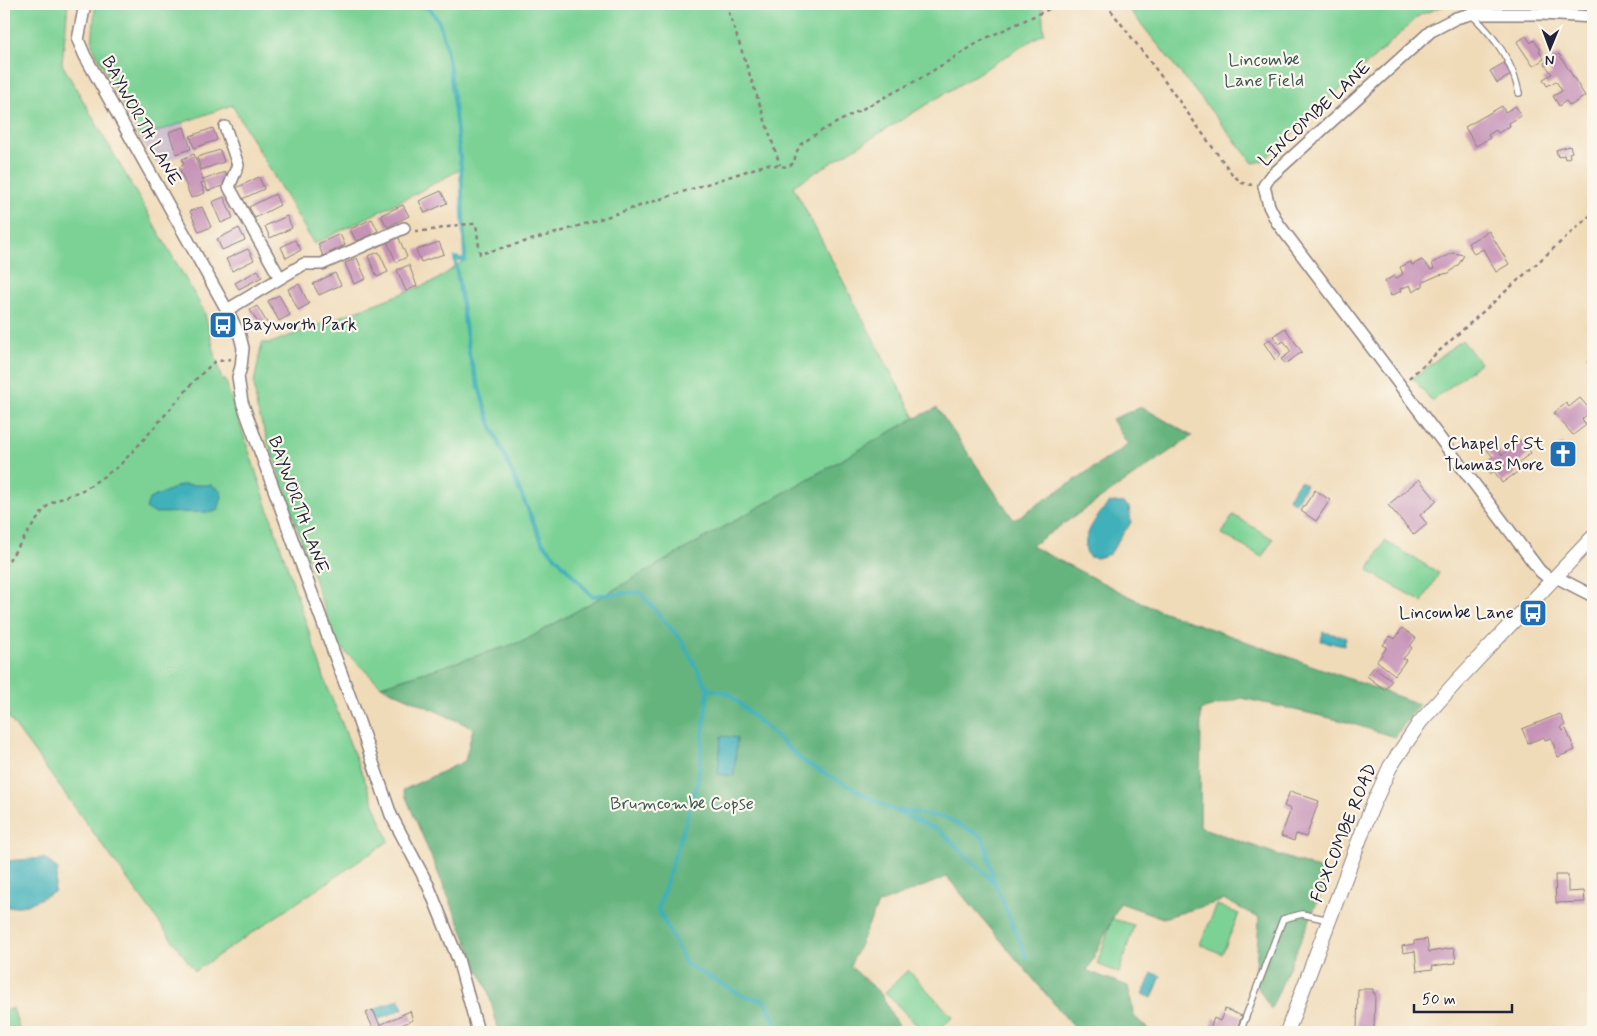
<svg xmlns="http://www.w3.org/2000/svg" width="1597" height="1036" font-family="Mynerve,sans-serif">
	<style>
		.industrial { fill: #cfbdcf }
		.green { fill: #7cd295; stroke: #4f7a68 }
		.forest { fill: #65b47e; stroke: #446b5c }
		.water { fill: #40b0ba; stroke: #31697a }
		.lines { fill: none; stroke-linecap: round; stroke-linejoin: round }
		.stream { stroke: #40b0ba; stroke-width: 4 }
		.building { fill: #c693b7 }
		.service-casing { stroke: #897e7a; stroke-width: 8 }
		.minor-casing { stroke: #897e7a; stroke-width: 14 }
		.tertiary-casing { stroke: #897e7a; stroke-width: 16 }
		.path { stroke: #897e7a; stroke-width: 2.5; stroke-dasharray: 4 4; stroke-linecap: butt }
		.service { stroke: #fff; stroke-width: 5.5 }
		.minor { stroke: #fff; stroke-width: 11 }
		.tertiary { stroke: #fff; stroke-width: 14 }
		.labels { text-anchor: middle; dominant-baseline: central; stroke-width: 4.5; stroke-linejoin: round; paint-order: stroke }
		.park-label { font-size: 18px; fill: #3d5756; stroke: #fbf7ec }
		.street-label { font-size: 18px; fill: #22223b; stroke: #fbf7ec }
		.poi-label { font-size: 18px; fill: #22223b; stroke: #fbf7ec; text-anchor: end }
	</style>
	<rect width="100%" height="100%" fill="#fbf7ec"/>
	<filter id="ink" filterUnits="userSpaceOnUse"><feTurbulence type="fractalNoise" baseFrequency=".02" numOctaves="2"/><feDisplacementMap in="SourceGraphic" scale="10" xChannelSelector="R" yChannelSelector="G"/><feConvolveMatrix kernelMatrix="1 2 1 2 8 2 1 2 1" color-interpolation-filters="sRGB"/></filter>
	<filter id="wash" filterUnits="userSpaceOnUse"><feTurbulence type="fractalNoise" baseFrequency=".0096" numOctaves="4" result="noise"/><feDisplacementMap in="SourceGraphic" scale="20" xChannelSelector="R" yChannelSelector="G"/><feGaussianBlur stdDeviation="1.12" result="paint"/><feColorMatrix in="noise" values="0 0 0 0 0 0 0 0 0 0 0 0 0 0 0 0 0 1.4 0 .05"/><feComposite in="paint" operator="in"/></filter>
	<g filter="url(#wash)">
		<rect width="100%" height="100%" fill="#f0dbb9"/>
		<!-- industrial -->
		<path class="industrial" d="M183 122 194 152 156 164 140 138Z"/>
		<!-- green -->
		<g class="green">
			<path d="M4 4H68L62 64 204 311 222 381 225 379 327 686 389 841 195 971 4 711Z"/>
			<path d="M99 4H1048L1042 7 1044 33 793 186 915 418 524 641 381 686 336 643 257 409 254 383 262 343H271L435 281 465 260 461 169 413 195 314 244 232 105 140 138 92 45 95 8Z"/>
			<path d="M1125 4H1449L1420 15 1263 161 1253 163Z"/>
			<path d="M1462 340 1480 363 1432 401 1413 378Z"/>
			<path d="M1233 515 1273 539 1262 557 1222 534Z"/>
			<path d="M1385 541 1439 573 1422 602 1368 571Z"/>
			<path d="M1217 905 1239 914 1222 954 1200 944Z"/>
			<path d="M1112 919 1134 925 1119 973 1097 964Z"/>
			<path d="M908 970 953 1017 936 1032H923L885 992Z"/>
			<path d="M13 1008 20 1032H4V1011Z"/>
		</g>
		<!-- forest -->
		<path class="forest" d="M1142 407 1192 436 1031 546 1148 606 1419 704 1395 737 1343 721 1242 698 1201 710 1200 827 1330 873 1271 1009 1255 983 1259 918 1225 900 1163 918 1120 903 1087 971 1128 986 1134 1016 1151 1032H1078L947 877 878 904 850 966 881 994 901 1032H499L488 991 403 790 465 761 473 728 381 686 524 641 915 418 937 408 1014 520 1128 445 1112 419Z"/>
		<!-- water -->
		<g class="water">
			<path d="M1300 481 1306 485 1295 503 1288 498Z"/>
			<path d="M181 485H211L220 490 222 497 218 510 213 512 154 513 146 508 149 499Z"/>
			<path d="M1114 502 1123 503 1129 507 1131 522 1129 526 1121 536 1110 554 1098 558 1089 557C1077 540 1098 515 1109 503Z"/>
			<path d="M1323 632 1346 637 1344 646 1321 641Z"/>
			<path d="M721 736 737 738 734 776 718 774Z"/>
			<path d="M44 858 58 869 54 892 27 905 4 908V861Z"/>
			<path d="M1152 973 1161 976 1152 998 1143 994Z"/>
			<path d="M399 999 403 1009 377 1020 373 1010Z"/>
		</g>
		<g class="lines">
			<!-- stream -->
			<g class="stream">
				<path d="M416 4 430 9 439 22 445 42 450 70 461 168 465 260 455 258 470 358 489 420 542 542 592 596 640 592 681 640 708 689 698 782 658 909 686 964 743 996 764 1000 777 1026"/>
				<path d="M708 689 728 693 804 762 890 809 944 817 983 837 995 883 1027 958"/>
				<path d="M897 812 939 830 995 883"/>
			</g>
		</g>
		<g id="blocks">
			<!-- building -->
			<g class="building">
				<path d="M1526 36 1531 43 1534 40 1541 50 1539 51 1544 59 1533 66 1517 42Z"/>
				<path d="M1559 54 1585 96 1570 106 1566 101 1559 106 1553 96 1562 91 1556 81 1547 86 1543 79 1552 74 1544 63Z"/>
				<path d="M1504 63 1511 75 1497 83 1490 71Z"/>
				<path d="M1502 106 1505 112 1516 106 1521 116 1509 123 1510 126 1498 133 1496 130 1488 135 1490 138 1476 146 1465 127Z"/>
				<path d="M184 127 191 149 176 154 169 132Z"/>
				<path d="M213 128 217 140 194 148 190 136Z"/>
				<path d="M1570 146 1572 152 1569 153 1570 157 1565 159 1564 155 1558 157 1556 150Z"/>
				<path d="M220 150 224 162 201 170 197 157Z"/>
				<path d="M194 154 203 180 225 172 228 180 224 181 225 185 208 191 204 182 201 183 205 193 191 198 179 167 184 165 182 159Z"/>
				<path d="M259 177 264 189 242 199 236 188Z"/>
				<path d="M441 191 447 203 425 213 419 201Z"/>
				<path d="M275 194 280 205 255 218 249 207Z"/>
				<path d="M224 197 233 218 221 223 212 202Z"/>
				<path d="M403 205 409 216 387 227 381 215Z"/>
				<path d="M202 207 211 227 199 232 190 211Z"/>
				<path d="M287 216 292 228 270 238 265 226Z"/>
				<path d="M372 219 378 231 356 241 350 229Z"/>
				<path d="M239 228 245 240 222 250 217 239Z"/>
				<path d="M1489 231 1509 264 1496 272 1483 249 1474 254 1468 243Z"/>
				<path d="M340 234 345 245 323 256 318 244Z"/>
				<path d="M398 236 407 257 396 262 387 241Z"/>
				<path d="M295 240 301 250 286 258 281 247Z"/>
				<path d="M439 242 444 254 421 262 416 250Z"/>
				<path d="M248 249 254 260 232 271 226 259Z"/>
				<path d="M379 252 388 272 377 277 368 256Z"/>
				<path d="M1453 253 1464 255 1459 264 1449 273 1439 275 1423 282V286L1413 292 1410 285 1400 289 1401 291 1391 296 1385 281 1394 276 1395 279 1403 274 1400 267 1411 262 1412 265 1422 260 1431 270 1434 269 1432 263Z"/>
				<path d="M357 258 366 279 354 284 345 263Z"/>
				<path d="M409 265 417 286 406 291 397 270Z"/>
				<path d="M258 270 262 277 239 289 235 283Z"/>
				<path d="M335 273 341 285 319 295 313 284Z"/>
				<path d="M299 284 309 304 298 310 288 289Z"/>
				<path d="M279 295 290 315 279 321 268 301Z"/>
				<path d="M257 306 269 326 262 329 250 310Z"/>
				<path d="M1285 328 1302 352 1285 364 1281 359 1291 352 1284 341 1279 344 1273 336Z"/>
				<path d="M1270 339 1281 355 1275 360 1264 343Z"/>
				<path d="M1593 358V371L1587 362Z"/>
				<path d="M1580 398 1591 411 1582 419 1586 425 1573 435 1554 413 1566 403 1569 407Z"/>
				<path d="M1522 440 1531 453 1519 462 1523 468 1502 483 1494 471 1490 474 1483 464 1493 457 1487 450 1494 445 1502 455Z"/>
				<path d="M1562 444 1573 460 1564 465 1554 449Z"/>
				<path d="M1419 479 1437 501 1420 515 1427 524 1414 535 1388 505Z"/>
				<path d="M1315 490 1330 500 1316 521 1301 511Z"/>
				<path d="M1402 628 1416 638 1410 646 1412 648 1403 659 1406 660 1395 675 1377 661 1387 647 1383 645 1390 636 1395 639Z"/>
				<path d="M1374 667 1392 680 1385 690 1367 676Z"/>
				<path d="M1560 714 1565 725 1561 727 1563 731 1566 729 1575 750 1558 757 1551 738 1545 740 1544 737 1528 743 1522 729Z"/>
				<path d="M1290 791 1319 801 1306 837 1296 834 1294 841 1281 836 1291 809 1284 806Z"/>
				<path d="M1555 875H1568V892L1584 891 1585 902 1556 903Z"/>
				<path d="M1427 939 1429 952 1454 948 1456 963 1432 966 1433 969 1417 971 1415 951 1403 953 1402 946 1414 944V941Z"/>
				<path d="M1358 989H1373V993H1375L1374 1032 1357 1031Z"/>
				<path d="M1225 1009 1242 1016 1235 1032H1212L1213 1031 1210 1029 1214 1018 1220 1021Z"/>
				<path d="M373 1010 380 1025 410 1011 413 1020 385 1032H375L366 1013Z"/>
			</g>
		</g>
	</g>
	<g filter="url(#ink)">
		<use href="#blocks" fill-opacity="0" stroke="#897e7a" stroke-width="1"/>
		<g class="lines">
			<defs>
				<g id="service">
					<path d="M1542 4V14"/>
					<path d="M1473 16C1496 38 1512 61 1519 93"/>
					<path d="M1240 1032 1283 919 1302 914 1329 920"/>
				</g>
				<g id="minor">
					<path d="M85 4 78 40 85 56 227 310 240 336 243 348 241 367 238 377 242 402 358 719 391 815 428 885 458 959 478 1032"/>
					<path d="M225 127 238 165 229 187 280 278"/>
					<path d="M227 310 304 264H322L404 228"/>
					<path d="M1556 577 1593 596"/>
					<path d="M1552 581 1540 571 1277 222 1269 206 1264 186 1269 178 1431 31 1456 18 1471 14H1542L1593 17"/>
				</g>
				<path id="tertiary" d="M1287 1032 1371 809 1390 767 1420 722 1458 680 1593 537"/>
			</defs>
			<!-- service casing -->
			<use href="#service" class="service-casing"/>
			<!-- minor casing -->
			<use href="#minor" class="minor-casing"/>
			<!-- tertiary casing -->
			<use href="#tertiary" class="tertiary-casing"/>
			<!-- path -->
			<g class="path">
				<path d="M726 4 780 165"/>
				<path d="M1106 4 1158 72 1232 174 1242 183 1252 185"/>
				<path d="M415 231C436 232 455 223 476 224L480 254 560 232 768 164 787 167 794 163 796 153 801 144 819 132 921 78 984 39 1060 4"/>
				<path d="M1409 378 1593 213"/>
				<path d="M4 567 45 508 53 502 85 489 119 466 146 437 196 379 214 362 231 359"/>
			</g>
			<!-- service -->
			<use href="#service" class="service"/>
			<!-- minor -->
			<use href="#minor" class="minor"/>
			<!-- tertiary -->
			<use href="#tertiary" class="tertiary"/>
		</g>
	</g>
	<!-- icons -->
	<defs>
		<symbol id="bus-square" viewBox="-11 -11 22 22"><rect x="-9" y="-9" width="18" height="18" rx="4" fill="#1f6fb2" stroke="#fbf7ec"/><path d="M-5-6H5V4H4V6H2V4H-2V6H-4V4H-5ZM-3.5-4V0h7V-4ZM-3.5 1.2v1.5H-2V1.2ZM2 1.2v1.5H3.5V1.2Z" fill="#fff"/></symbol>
		<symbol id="church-square" viewBox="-11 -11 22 22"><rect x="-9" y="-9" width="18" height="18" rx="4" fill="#1f6fb2" stroke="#fbf7ec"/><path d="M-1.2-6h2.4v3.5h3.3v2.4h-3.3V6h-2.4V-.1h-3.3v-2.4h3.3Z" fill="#fff"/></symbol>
	</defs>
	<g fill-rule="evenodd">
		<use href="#bus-square" x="207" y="309" width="32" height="32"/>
		<use href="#church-square" x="1547" y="438" width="32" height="32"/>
		<use href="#bus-square" x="1517" y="597" width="32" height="32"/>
	</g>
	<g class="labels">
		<!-- park labels -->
		<g class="park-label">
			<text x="1264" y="60">Lincombe<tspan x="1264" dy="21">Lane Field</tspan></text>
			<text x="682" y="804">Brumcombe Copse</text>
		</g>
		<!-- street labels -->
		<g class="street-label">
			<text transform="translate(1315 114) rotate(-43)">LINCOMBE LANE</text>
			<text transform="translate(141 121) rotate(61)">BAYWORTH LANE</text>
			<text transform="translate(298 505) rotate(70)">BAYWORTH LANE</text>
			<text transform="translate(1344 833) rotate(-68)">FOXCOMBE ROAD</text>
		</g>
		<!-- poi labels -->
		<g class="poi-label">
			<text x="242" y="325" text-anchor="start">Bayworth Park</text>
			<text x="1544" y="444">Chapel of St<tspan x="1544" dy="21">Thomas More</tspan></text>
			<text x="1514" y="613">Lincombe Lane</text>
		</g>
	</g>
	<!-- margin -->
	<rect width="1597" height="1036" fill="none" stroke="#fbf7ec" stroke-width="20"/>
	<!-- north arrow -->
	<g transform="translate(1550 48) rotate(181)" stroke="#fbf7ec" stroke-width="4" paint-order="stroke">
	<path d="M0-4L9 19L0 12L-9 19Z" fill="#22223b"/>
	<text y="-8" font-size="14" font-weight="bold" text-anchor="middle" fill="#22223b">N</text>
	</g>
	<!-- scale -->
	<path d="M1414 1004v8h98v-8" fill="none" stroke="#22223b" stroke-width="2.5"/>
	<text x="1422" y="1004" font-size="15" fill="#22223b" stroke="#fbf7ec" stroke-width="4" paint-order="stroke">50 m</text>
</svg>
